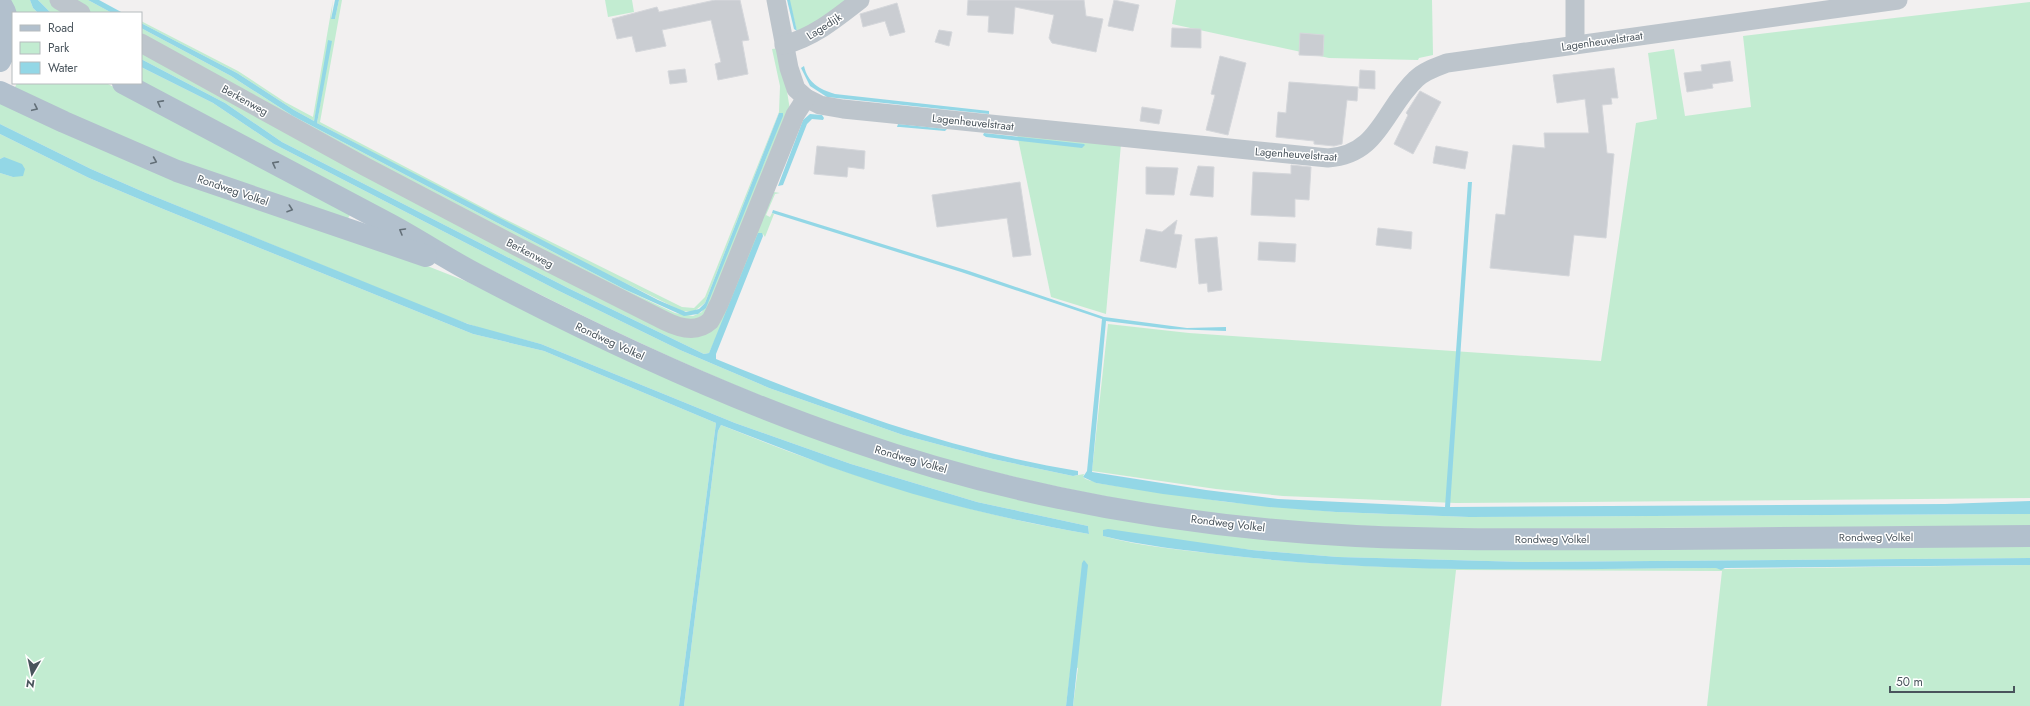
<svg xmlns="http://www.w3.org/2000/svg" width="2030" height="706" font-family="Jost,sans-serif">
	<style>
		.green { fill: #c2ecd1 }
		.water { fill: #93d7e6 }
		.building { fill: #cacdd2; stroke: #d5d7db }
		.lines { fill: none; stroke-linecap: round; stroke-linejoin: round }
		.minor { stroke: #bdc5cc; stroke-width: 19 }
		.major { stroke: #b2c0cd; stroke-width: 22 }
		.oneway { stroke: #636f78 }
		.labels { text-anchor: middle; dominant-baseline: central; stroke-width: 3; stroke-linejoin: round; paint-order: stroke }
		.street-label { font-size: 11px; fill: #49545c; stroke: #fff }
	</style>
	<rect width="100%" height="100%" fill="#f2f0f0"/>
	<!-- green -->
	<g class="green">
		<path d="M8 0H30L33 8 38 13H14Z"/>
		<path d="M38 0H53L71 13H51Z"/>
		<path d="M65 0H88L112 13H89Z"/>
		<path d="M333 0 331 19H335L339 0H342L320 122 501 217 682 307 694 308 705 297 779 112 780 86 772 49 780 48 790 110 712 310 685 325 141 39V28L231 76 293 116 624 289 675 313 693 316 702 312 768 153 783 113H779L705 303 693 312 682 311 556 249 317 123 331 41 314 121 294 110 237 73 141 23V21L238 71 285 102 313 117Z"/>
		<path d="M605 0H632L634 12 608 17Z"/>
		<path d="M789 0H852L798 35Z"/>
		<path d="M1176 0H1432L1433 55 1419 58 1418 60 1329 58 1172 24Z"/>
		<path d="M2030 2V498L1456 503 1283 496 1216 489 1092 471 1108 324 1189 333 1601 361 1636 123 1657 119 1648 53 1674 49 1685 116 1751 107 1743 36Z"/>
		<path d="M141 48 697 337 768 191 780 193 775 194 766 215 770 217 772 213 774 214 765 237 763 234 709 353 704 354 568 288 282 142 225 103 141 59Z"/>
		<path d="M141 67 213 103 274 144 557 290 680 350 769 388 903 435 993 459 1073 476 1084 474 1083 477C1087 481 1092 480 1096 483L1227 502 1336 512 1469 517 2030 514V526C1904 527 1778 527 1652 528 1523 529 1393 532 1264 519 1165 509 1066 491 970 466 812 425 664 357 519 284 391 220 267 151 141 83Z"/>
		<path d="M17 83H106L352 211 346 222 183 163 13 91Z"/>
		<path d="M0 98 468 282 655 372 1175 527 2030 545V558L1525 562 1415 559 1338 557 1252 550 1188 542 1103 536C1142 547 1185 550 1225 555 1388 574 1553 568 1716 568L1722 569 2030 565V706H1707L1722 571 1456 570 1441 706H1073L1078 668 1071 666 1066 706H684L718 431 721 425C839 473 962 513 1089 534L1088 526 977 502 851 464 735 423 541 344 486 330 451 318 146 193 91 169 0 124Z"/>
		<path d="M0 134 89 178 163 209 473 334 544 351 716 423 679 706H0V173L13 177 4 157 0 159Z"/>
		<path d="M1017 134 1121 144 1106 314 1051 297Z"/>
	</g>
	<!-- water -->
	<g class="water">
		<path d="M30 0H38L51 13H38L33 8Z"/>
		<path d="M88 0H99L123 13H112Z"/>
		<path d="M335 0H339L335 19H331Z"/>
		<path d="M787 0H790L797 31 794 29Z"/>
		<path d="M141 23 237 73 294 110 314 121 328 40 332 41 317 123 658 300 686 312 699 309 705 303 779 113H783V116L706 308 698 314 684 316 624 289 293 116 231 76 141 28Z"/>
		<path d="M141 59 225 103 282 142 568 288 704 354 709 353 758 233H762L763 236 716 354V359C833 407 953 451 1078 471V475L1073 476 993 459 903 435 769 388 680 350 557 290 274 144 213 103 141 67Z"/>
		<path d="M804 66C808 83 819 89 835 94L989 111V114L827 97 810 86 801 68Z"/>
		<path d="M810 114 822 115 824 118 823 120 812 119 807 124 783 185 778 186 803 120Z"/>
		<path d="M0 124 91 169 146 193 468 324 541 344 735 423 851 464 977 502 1088 526 1089 534C1009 520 928 501 851 474 807 459 764 441 721 425L718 431 684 706H679L716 423 544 351 473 334 163 209 89 178 0 134Z"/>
		<path d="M898 124 947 129 945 131 900 127H897Z"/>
		<path d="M984 133 1084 144 1085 145 1082 148 986 137 983 135Z"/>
		<path d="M4 157 22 164 25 169 23 176 13 177 0 173V159Z"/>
		<path d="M1468 182H1472L1450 507 1945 504 2030 501V514L1469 517 1336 512 1269 507 1163 494 1096 483 1083 477 1087 471 1102 319 961 272 772 213 773 210 969 271 1104 317 1187 328 1226 327V331L1170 329 1106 321 1092 472 1206 490 1278 499 1445 507Z"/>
		<path d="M1108 529 1252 550 1338 557 1415 559 1525 562 2030 558V565L1725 568 1721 570 1716 568C1553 569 1388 574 1225 555 1185 550 1143 546 1103 536V530Z"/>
		<path d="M1084 560 1088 565 1073 706H1066L1082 563Z"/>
	</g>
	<!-- building -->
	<g class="building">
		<path d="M715 0H740L749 40 742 41 748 74 718 80 715 64 721 62 711 20 662 30 666 46 636 52 632 36 617 39 612 19 657 7 659 12Z"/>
		<path d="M968 0H1084L1086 16 1103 19 1096 52 1052 43 1049 38 1054 15 1015 7 1013 34 988 32 989 16 967 15Z"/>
		<path d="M1114 0 1139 5 1133 31 1108 26Z"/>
		<path d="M897 3 905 32 890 36 885 21 863 27 860 14Z"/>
		<path d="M1172 28 1201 29V48L1171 47Z"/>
		<path d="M939 30 952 32 949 46 935 42Z"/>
		<path d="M1300 33 1324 35 1323 56 1299 55Z"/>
		<path d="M1220 56 1246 63 1228 135 1206 130 1215 95 1211 94Z"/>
		<path d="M1730 61 1733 81 1712 84 1713 88 1687 92 1684 73 1702 71 1701 65Z"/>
		<path d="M1614 68 1618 98H1611L1612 104 1602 105 1607 153 1614 154 1606 238 1574 235 1569 276 1490 268 1496 214 1505 215 1513 145 1545 148 1544 133H1589L1585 99 1557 103 1553 75Z"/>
		<path d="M685 69 687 82 670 84 668 71Z"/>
		<path d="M1360 70 1375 71V89L1359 88Z"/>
		<path d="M1289 82 1358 87 1357 101 1347 100 1342 144 1334 146 1314 144V141L1276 137 1278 112 1286 113Z"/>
		<path d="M1420 91 1441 102 1413 154 1394 144 1408 115 1406 113Z"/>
		<path d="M1142 107 1162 110 1159 124 1140 121Z"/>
		<path d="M817 146 865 151 864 169 848 167 847 177 814 174Z"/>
		<path d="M1436 146 1468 152 1465 169 1433 163Z"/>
		<path d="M1291 165 1311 167 1309 200 1295 199V217L1251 215 1253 172 1291 174Z"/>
		<path d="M1198 166 1214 167 1213 197 1190 195Z"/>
		<path d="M1146 167 1178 168 1174 195 1146 194Z"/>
		<path d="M1020 182 1031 255 1013 257 1007 218 937 227 932 195Z"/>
		<path d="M1177 220 1174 234 1182 235 1176 268 1140 261 1146 229 1162 232Z"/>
		<path d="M1378 228 1412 232 1411 249 1376 245Z"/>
		<path d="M1217 237 1222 290 1208 292 1207 283 1199 284 1195 239Z"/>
		<path d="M1259 242 1296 244 1295 262 1258 260Z"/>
	</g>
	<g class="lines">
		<!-- minor -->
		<g class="minor">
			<path d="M59 0 81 13"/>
			<path d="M776 0 789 68 796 89 806 98 820 105 843 109 1328 158C1379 155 1384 109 1416 79 1424 71 1436 67 1447 63L1898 0"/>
			<path d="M141 43 364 166 516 246 665 321C679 328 697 333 710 321 713 317 716 309 719 304L783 145 795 115 806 98"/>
			<path d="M1575 44V0"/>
			<path d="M784 45C814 37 837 18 860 0"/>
		</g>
		<!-- major -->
		<g class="major">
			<path d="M0 3C12 19 10 45 0 61"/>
			<path d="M123 83C211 130 301 177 389 224 419 240 447 259 476 274 598 338 723 397 853 441 1014 497 1187 527 1356 536 1460 541 1564 539 1668 539 1789 538 1909 537 2030 536"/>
			<path d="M0 92 64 122 177 171 426 256"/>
		</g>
	</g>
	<!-- one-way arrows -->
	<defs><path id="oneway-chevron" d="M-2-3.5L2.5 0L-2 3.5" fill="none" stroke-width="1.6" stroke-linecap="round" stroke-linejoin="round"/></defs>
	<g class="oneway">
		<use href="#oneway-chevron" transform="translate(160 103) rotate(-152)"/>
		<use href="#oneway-chevron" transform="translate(35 108) rotate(25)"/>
		<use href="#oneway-chevron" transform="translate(154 161) rotate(23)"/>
		<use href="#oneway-chevron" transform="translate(275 164) rotate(-152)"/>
		<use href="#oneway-chevron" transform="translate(290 209) rotate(19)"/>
		<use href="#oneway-chevron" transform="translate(402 231) rotate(-150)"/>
	</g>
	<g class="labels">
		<!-- street labels -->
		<g class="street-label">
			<text transform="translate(824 26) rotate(-33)">Lagedijk</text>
			<text transform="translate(1602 41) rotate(-8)">Lagenheuvelstraat</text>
			<text transform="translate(245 100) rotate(29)">Berkenweg</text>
			<text transform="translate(973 122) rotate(6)">Lagenheuvelstraat</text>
			<text transform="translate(1296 154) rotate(4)">Lagenheuvelstraat</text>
			<text transform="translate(233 190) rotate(19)">Rondweg Volkel</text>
			<text transform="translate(530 253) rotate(27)">Berkenweg</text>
			<text transform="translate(610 341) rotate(25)">Rondweg Volkel</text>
			<text transform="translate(911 459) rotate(16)">Rondweg Volkel</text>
			<text transform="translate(1228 523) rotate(7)">Rondweg Volkel</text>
			<text x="1876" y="537">Rondweg Volkel</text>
			<text x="1552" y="539">Rondweg Volkel</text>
		</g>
	</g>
	<!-- legend -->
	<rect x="12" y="12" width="130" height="72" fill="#ffffff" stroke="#b6bbbe"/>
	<rect x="20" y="25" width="20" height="6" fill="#b2c0cd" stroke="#b6bbbe"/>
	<text x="48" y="32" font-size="12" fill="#49545c">Road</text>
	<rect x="20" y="42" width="20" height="12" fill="#c2ecd1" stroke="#b6bbbe"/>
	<text x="48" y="52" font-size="12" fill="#49545c">Park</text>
	<rect x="20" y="62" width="20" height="12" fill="#93d7e6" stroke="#b6bbbe"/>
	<text x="48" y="72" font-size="12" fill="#49545c">Water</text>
	<!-- north arrow -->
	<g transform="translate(32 674) rotate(189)" stroke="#ffffff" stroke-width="3" paint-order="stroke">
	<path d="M0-3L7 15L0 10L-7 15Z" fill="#49545c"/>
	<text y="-6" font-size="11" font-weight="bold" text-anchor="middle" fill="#49545c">N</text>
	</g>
	<!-- scale -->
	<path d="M1890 686v6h124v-6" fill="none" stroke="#49545c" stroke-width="2"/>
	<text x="1896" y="686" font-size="12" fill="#49545c" stroke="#ffffff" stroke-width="3" paint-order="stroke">50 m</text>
</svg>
